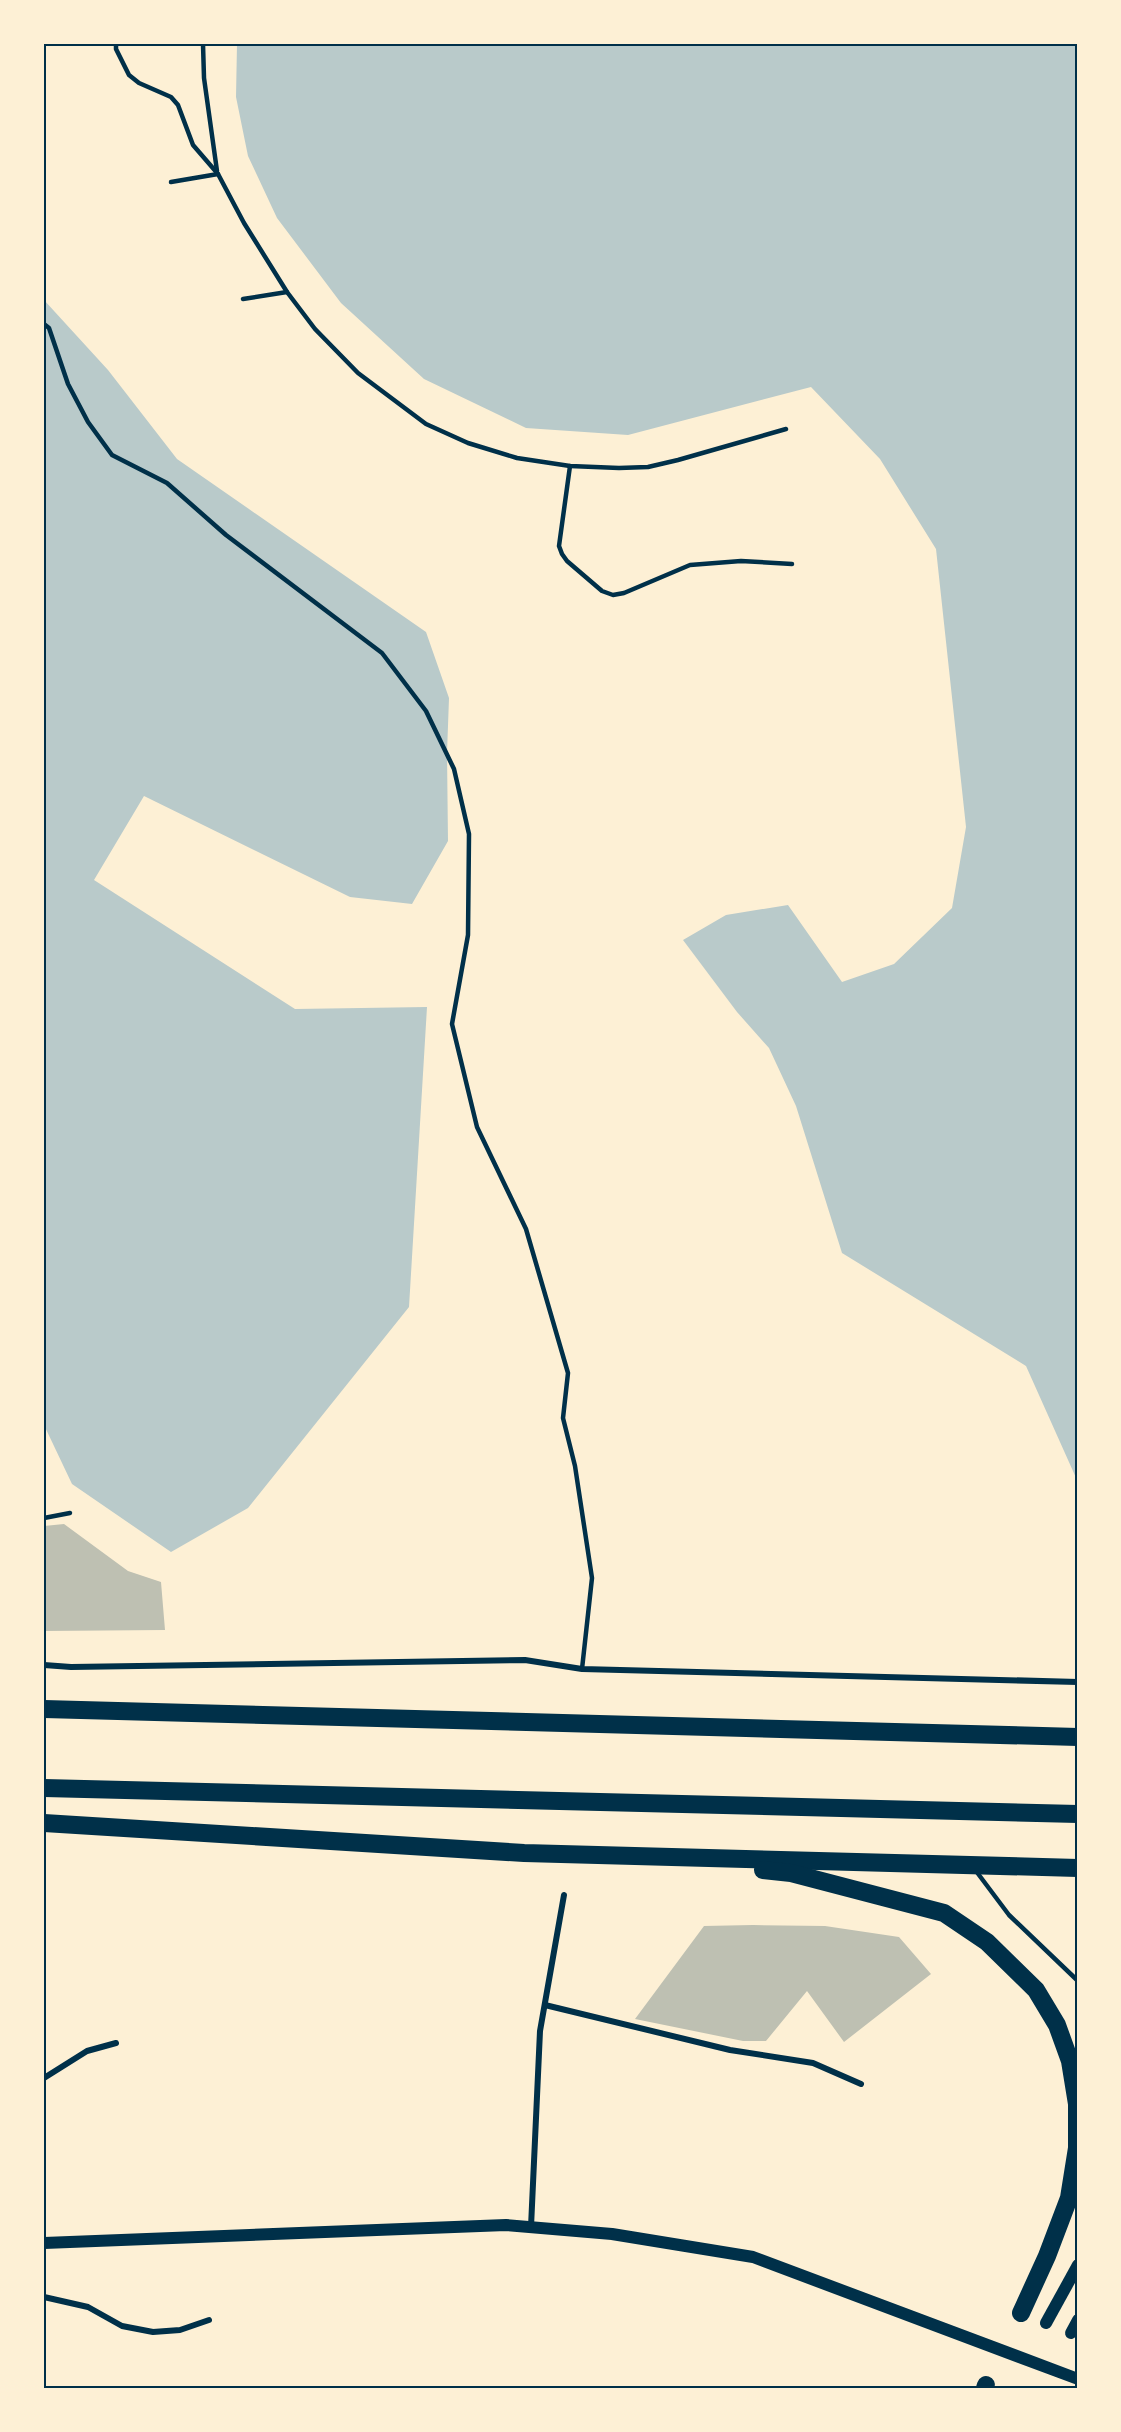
<svg xmlns="http://www.w3.org/2000/svg" width="1121" height="2432" font-family="'Titillium Web',sans-serif">
	<style>
		.green { fill: #b9caca }
		.building { fill: #bec0b2 }
		.lines { fill: none; stroke-linecap: round; stroke-linejoin: round }
		.service { stroke: #003049; stroke-width: 4.5 }
		.minor { stroke: #003049; stroke-width: 6 }
		.secondary { stroke: #003049; stroke-width: 12 }
		.motorway { stroke: #003049; stroke-width: 18 }
		.neatline { fill: none; stroke: #003049; stroke-width: 2 }
	</style>
	<rect width="100%" height="100%" fill="#fdf0d5"/>
	<!-- green -->
	<g class="green">
		<path d="M237 44H1077V1480L1026 1366 842 1253 796 1106 769 1048 737 1012 683 940 726 915 788 905 842 982 894 964 952 908 966 827 936 549 880 459 811 387 628 435 526 428 424 379 341 303 277 218 248 156 236 97Z"/>
		<path d="M44 300 108 370 177 459 426 632 449 698 447 753 448 841 412 904 350 897 144 796 94 880 295 1009 427 1007 409 1307 248 1508 171 1552 72 1484 44 1425Z"/>
	</g>
	<!-- building -->
	<g class="building">
		<path d="M64 1524 128 1571 161 1582 165 1630 44 1631V1526Z"/>
		<path d="M753 1925 825 1926 899 1937 931 1974 844 2042 807 1991 766 2041H743L635 2019 704 1926Z"/>
	</g>
	<g class="lines">
		<!-- service -->
		<g class="service">
			<path d="M116 44V49L129 75 139 83 171 97 178 105 193 145 218 174 244 223 287 292 315 329 358 373 426 424 468 443 517 458 570 466 619 468 648 467 678 460 786 429"/>
			<path d="M203 44 204 78 217 171"/>
			<path d="M171 182 218 174"/>
			<path d="M243 299 287 292"/>
			<path d="M44 324 49 328 68 384 88 422 112 455 167 483 226 535 382 653 426 711 454 769 469 834 468 935 452 1024 477 1127 526 1229 568 1373 563 1418 575 1466 592 1578 582 1669"/>
			<path d="M570 466 559 546 562 554 567 561 602 591 613 595 624 593 690 565 741 561 792 564"/>
			<path d="M44 1518 70 1513"/>
			<path d="M976 1871 1009 1915 1078 1981"/>
		</g>
		<!-- minor -->
		<g class="minor">
			<path d="M44 1665 71 1667 525 1660 582 1669 1078 1682"/>
			<path d="M545 2005 730 2050 813 2063 861 2084"/>
			<path d="M44 2078 87 2051 116 2043"/>
			<path d="M531 2227 540 2031 564 1895"/>
			<path d="M44 2297 88 2307 122 2326 153 2332 180 2330 209 2320"/>
		</g>
		<!-- secondary -->
		<g class="secondary">
			<path d="M44 2243 506 2225 612 2234 753 2257 1078 2379"/>
			<path d="M1046 2323 1078 2265"/>
			<path d="M1071 2333 1078 2320"/>
		</g>
		<!-- motorway -->
		<g class="motorway">
			<path d="M44 1709 1078 1737"/>
			<path d="M44 1788 1078 1814"/>
			<path d="M44 1823 524 1853 1078 1868"/>
			<path d="M763 1870 791 1873 944 1913 987 1942 1036 1990 1057 2025 1070 2061 1077 2104V2148L1069 2198 1047 2256 1021 2313"/>
			<path d="M985 2388 986 2385"/>
		</g>
	</g>
	<!-- border -->
	<rect width="1121" height="2432" fill="none" stroke="#fdf0d5" stroke-width="90"/>
	<rect x="45" y="45" width="1031" height="2342" class="neatline"/>
</svg>
